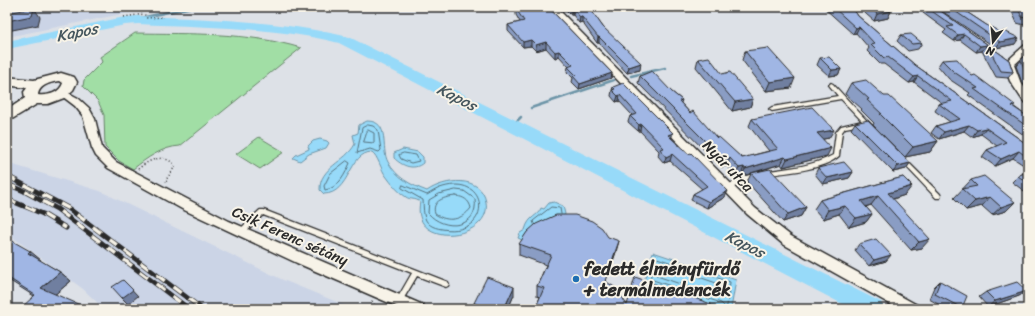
<svg xmlns="http://www.w3.org/2000/svg" width="1035" height="316" font-family="Sriracha,sans-serif">
	<style>
		.built { fill: #cbd4e6 }
		.green { fill: #a1dea5; stroke: #668468 }
		.water { fill: #97daf9; stroke: #6c94a7 }
		.lines { fill: none; stroke-linecap: round; stroke-linejoin: round }
		.shore { stroke: #56717d; stroke-width: 1 }
		.stream { stroke: #6c94a7; stroke-width: 2.5 }
		.river { fill: #97daf9; fill-rule: evenodd }
		.lane-casing { stroke: #2b2b2b; stroke-width: 2.5 }
		.street-casing { stroke: #2b2b2b; stroke-width: 3 }
		.secondary-casing { stroke: #2b2b2b; stroke-width: 3 }
		.path { stroke: #2b2b2b; stroke-width: 1.5; stroke-dasharray: 1 2.5; stroke-linecap: butt }
		.lane { fill: #f7f3e8; fill-rule: evenodd }
		.street { fill: #f7f3e8; fill-rule: evenodd }
		.secondary { fill: #f7f3e8; fill-rule: evenodd }
		.rail-casing { stroke: #2b2b2b; stroke-width: 5 }
		.rail { stroke: #f7f3e8; stroke-width: 3.5; stroke-dasharray: 10; stroke-linecap: butt }
		.wall { fill: #8a9dc4; stroke: #2b2b2b }
		.shaded-wall { fill: #707fa0; stroke: #2b2b2b }
		.building { fill: #a0b6e4; stroke: #2b2b2b }
		.poi-dot { fill: #1f6fb2; stroke: #f7f3e8; stroke-width: 1.5 }
		.labels { text-anchor: middle; dominant-baseline: central; stroke-width: 4; stroke-linejoin: round; paint-order: stroke }
		.street-label { font-size: 15px; fill: #2b2b2b; stroke: #f7f3e8 }
		.water-label { font-size: 16px; font-style: italic; fill: #46575e; stroke: #f7f3e8 }
		.near-poi-label { font-size: 18px; font-weight: bold; fill: #2b2b2b; stroke: #f7f3e8; text-anchor: start }
	</style>
	<rect width="100%" height="100%" fill="#dde1e7"/>
	<filter id="ink" filterUnits="userSpaceOnUse"><feTurbulence type="fractalNoise" baseFrequency=".025" numOctaves="2"/><feDisplacementMap in="SourceGraphic" scale="8" xChannelSelector="R" yChannelSelector="G"/><feConvolveMatrix kernelMatrix="1 2 1 2 8 2 1 2 1" color-interpolation-filters="sRGB"/></filter>
	<g filter="url(#ink)">
		<!-- built -->
		<g class="built">
			<path d="M7 7H157L7 37Z"/>
			<path d="M7 163 100 191 283 280 354 309H104L83 289 7 233Z"/>
		</g>
		<!-- green -->
		<g class="green">
			<path d="M135 33C190 34 248 32 301 48L180 146C162 147 147 158 133 169L119 161 105 147 104 115 98 101 83 86 84 80 102 62 100 57Z"/>
			<path d="M259 137 284 152 260 169 236 154Z"/>
		</g>
		<!-- water -->
		<g class="water">
			<path d="M367 121C391 121 380 148 388 162 397 178 411 185 427 191 444 179 481 174 486 202 493 240 410 250 420 202 416 198 410 200 406 197 398 192 391 183 386 176 381 170 378 156 372 152 349 152 350 194 324 194L320 190C319 167 346 162 355 144L353 135 358 133 359 125Z"/>
			<path d="M320 139 327 141 329 143 326 148 309 154 300 161 293 158 296 155 309 149 308 146 313 141Z"/>
			<path d="M403 149 418 152 423 157V163C414 171 402 166 394 158V153Z"/>
			<path d="M554 202 563 206 565 214 563 218 524 241 518 238 520 233 525 230C529 215 538 217 541 208L544 209 549 203Z"/>
			<path d="M653 252 736 280 731 309H725L644 281Z"/>
		</g>
		<g class="lines">
			<!-- shore -->
			<g class="shore">
				<path d="M368 125 373 126 378 130 381 150 379 152 370 149 357 153 362 128Z"/>
				<path d="M368 130 374 133V143L364 142Z"/>
				<path d="M404 153 416 155 419 161 411 163 401 159 399 155Z"/>
				<path d="M347 161 350 163C345 174 339 188 325 190L324 186 330 174Z"/>
				<path d="M403 185 427 195C432 192 438 188 443 187 491 173 493 238 442 229 422 226 424 215 423 200L402 188Z"/>
				<path d="M456 190 464 191 475 199C479 229 444 232 428 213L429 200 439 194Z"/>
				<path d="M456 196C464 197 469 200 471 208 462 220 448 223 435 214 431 200 445 197 456 196Z"/>
				<path d="M534 224 533 221 551 207 560 208 561 214"/>
				<path d="M657 258 730 282 727 306 725 307 721 303 650 279 655 259Z"/>
				<path d="M661 264 725 286 724 297 721 298 657 276 658 266Z"/>
			</g>
			<!-- stream -->
			<g class="stream">
				<path d="M131 20 192 7"/>
				<path d="M631 76 665 68"/>
				<path d="M531 108 614 80"/>
				<path d="M513 125 521 117"/>
			</g>
			<!-- river -->
			<path class="river" d="M138 16C209 19 279 20 349 37L881 302 884 309H852L339 43C273 27 206 27 138 24L125 25 7 49V41L125 17Z"/>
			<defs>
				<g id="lane">
					<path d="M831 83 833 84 868 122 869 123 868 124 866 125 863 123 861 125 845 128 842 132 839 156C825 169 787 173 768 175L766 174 765 173 766 172 768 171C791 168 813 166 833 155L836 132 841 126 862 121 841 99 772 111 769 109 772 107 838 96 829 85Z"/>
					<path d="M904 159 906 160 940 194 941 196 940 198H936L902 162 901 161Z"/>
					<path d="M755 174H757L758 176 757 178 747 180 730 190H726L725 188 726 186 744 176Z"/>
					<path d="M260 210H264L448 282 449 284 448 286 446 287 417 276 401 303 399 304 397 303 396 301 397 299 412 273 263 215 243 234 241 235 239 234 238 232 239 230Z"/>
				</g>
				<g id="street">
					<path d="M547 7H556L755 208 791 236 917 305 919 309H899L783 244 747 214Z"/>
					<path d="M1028 44V52L1014 65 1020 81 1028 93V103L1024 102 1010 81 1004 64 1025 45Z"/>
					<path d="M63 90 78 98 89 108 95 119 102 148 116 162 229 221 423 305 425 309H403L297 263 182 209 108 168 96 156 92 148 83 116 75 106 58 93Z"/>
				</g>
				<path id="secondary" d="M61 73 74 77 77 82 73 90 64 98 48 104H37L7 122V110L25 98 24 92 27 88 7 85V77L34 80ZM60 81 63 83C60 93 48 96 38 95 39 85 51 82 60 81Z"/>
			</defs>
			<!-- lane casing -->
			<use href="#lane" class="lane-casing"/>
			<!-- street casing -->
			<use href="#street" class="street-casing"/>
			<!-- secondary casing -->
			<use href="#secondary" class="secondary-casing"/>
			<!-- path -->
			<g class="path">
				<path d="M124 17 144 14 147 18 164 17"/>
				<path d="M138 169C149 160 162 153 174 164V168L166 180 167 183"/>
				<path d="M372 301 375 306 382 309"/>
				<path d="M430 307 435 309"/>
			</g>
			<!-- lane -->
			<use href="#lane" class="lane"/>
			<!-- street -->
			<use href="#street" class="street"/>
			<!-- secondary -->
			<use href="#secondary" class="secondary"/>
			<defs>
				<g id="rail">
					<path d="M7 176 68 208 202 309"/>
					<path d="M7 184 24 191 57 209 189 309"/>
					<path d="M7 199 43 214 66 228"/>
				</g>
			</defs>
			<!-- rail casing -->
			<use href="#rail" class="rail-casing"/>
			<!-- rail -->
			<use href="#rail" class="rail"/>
		</g>
		<!-- wall -->
		<g class="wall">
			<path d="M513 7H548L612 73 611 78 579 89 572 82 573 78 567 72 568 67H569L559 56 555 58 546 48 536 51 531 46 523 47 508 31V25L520 22 516 15V11Z"/>
			<path d="M565 7H599V9L591 11 603 27 640 70 627 73 599 43H597L582 22 579 23 573 15H571L565 9Z"/>
			<path d="M823 7H852L858 16 915 65 1028 145V168L1013 158 995 166 982 157 987 150 997 146 981 134 972 137 964 131 939 139 931 133 936 126 950 122 935 111 939 104 942 103 914 82 909 83 884 64H880L867 51 869 48 856 33 853 34Z"/>
			<path d="M858 7H893L887 8 891 11 888 18 874 21Z"/>
			<path d="M926 7H935L1009 60 1013 72 1008 78 996 77 982 51 976 52 960 40 954 41 943 33 946 30 923 13Z"/>
			<path d="M936 7H966L967 8 965 11 1015 44 996 48Z"/>
			<path d="M1010 7H1028V20L1024 25 1017 23Z"/>
			<path d="M901 35 922 43 918 49 908 51 897 41Z"/>
			<path d="M745 51 791 88 766 91 742 60Z"/>
			<path d="M1028 53V89L1021 80 1016 66Z"/>
			<path d="M820 58 841 69 838 75 829 76 817 65Z"/>
			<path d="M698 59 722 74 753 99 750 107 732 111 696 67Z"/>
			<path d="M942 60 972 76 1028 117V138L968 95 970 93 949 79 938 66Z"/>
			<path d="M640 76 672 92 682 100 681 103 690 113 717 138 742 158 769 151 749 126 752 119 829 138 823 139 827 156 783 167 781 164 759 171 806 207 801 216 783 222 747 182 751 174 742 176 741 175 735 176 727 166 721 167 638 83Z"/>
			<path d="M851 83 884 96 938 141 930 152 905 157 873 125 874 123 861 110 862 109 845 94Z"/>
			<path d="M613 87 671 138 725 197 707 208 691 200 693 194 702 189 670 161 664 163 658 156 659 151 640 131H638L628 122 630 116 632 115 619 101 616 102 611 96 612 90Z"/>
			<path d="M855 123 910 163 906 169 893 172 851 129Z"/>
			<path d="M818 168 853 172 849 178 823 184 815 174Z"/>
			<path d="M1028 171V194L1012 182 1018 176Z"/>
			<path d="M903 177 905 195 893 199 922 248 911 250 871 205 866 207 872 214 866 222 849 227 839 214 823 219 814 209 820 200Z"/>
			<path d="M971 180 1006 211 992 215 982 206 966 210 954 198Z"/>
			<path d="M7 238 41 261 60 272 71 281 55 294 34 296 7 279Z"/>
			<path d="M519 244 616 252 606 281 627 305 535 309 540 297 537 296V286L546 265 519 255Z"/>
			<path d="M859 244 886 261 869 266 855 250Z"/>
			<path d="M940 281 962 308V309H947L929 299 934 287Z"/>
			<path d="M1027 291 1019 296 988 307 979 297 986 292Z"/>
			<path d="M514 295 508 309H474V303Z"/>
		</g>
		<!-- shaded-wall -->
		<g class="shaded-wall">
			<path d="M35 7H46L36 9Z"/>
			<path d="M588 7H599V9L587 12Z"/>
			<path d="M34 8 40 17 38 25 7 31V21Z"/>
			<rect x="571" y="9" width="2" height="6"/>
			<path d="M891 11 888 18 874 21 877 14Z"/>
			<path d="M580 17H582V22L579 23Z"/>
			<path d="M859 27 856 33 853 34 856 28Z"/>
			<path d="M964 34 960 40 954 41 958 35Z"/>
			<path d="M598 37H599V43H597Z"/>
			<path d="M1019 38 1015 44 996 48 1000 42Z"/>
			<path d="M531 40V46L523 47V42Z"/>
			<path d="M546 42V48L536 51V45Z"/>
			<path d="M987 45 982 51 976 52 980 46Z"/>
			<path d="M559 51V56L555 58V52Z"/>
			<path d="M641 63 640 70 627 73 629 67Z"/>
			<path d="M841 69 838 75 829 76 832 70Z"/>
			<path d="M612 73 611 78 579 89 580 84Z"/>
			<path d="M918 76 914 82 909 83 914 77Z"/>
			<path d="M795 78 791 88 766 91 770 82Z"/>
			<path d="M620 95 619 101 616 102 618 96Z"/>
			<path d="M753 99 750 107 732 111 735 102Z"/>
			<path d="M641 124 640 131H638L639 125Z"/>
			<path d="M969 125 964 131 939 139 944 132Z"/>
			<path d="M986 128 981 134 972 137 977 130Z"/>
			<path d="M834 130 829 138 813 141 817 133Z"/>
			<path d="M673 133 671 139 668 135Z"/>
			<path d="M938 141 930 152 905 157 913 147Z"/>
			<path d="M831 148 827 156 783 167 787 159Z"/>
			<path d="M1019 151 1013 158 995 166 1001 159Z"/>
			<path d="M672 154 670 161 664 163 666 157Z"/>
			<path d="M785 157 781 164 751 173V174L742 176 745 169Z"/>
			<path d="M730 158 727 166 721 167 724 160Z"/>
			<path d="M910 163 906 169 893 172 898 166Z"/>
			<path d="M744 167 741 175 735 176 739 168Z"/>
			<path d="M853 172 849 178 823 184 827 178Z"/>
			<path d="M912 186 905 195 883 202 888 193Z"/>
			<path d="M728 191 725 197 707 208 709 202Z"/>
			<path d="M878 196 871 205 855 210 861 201Z"/>
			<path d="M990 197 982 206 966 210 975 201Z"/>
			<path d="M1015 202 1006 211 992 215 1001 207Z"/>
			<path d="M845 206 839 214 823 219 828 210Z"/>
			<path d="M806 207 801 216 783 222 788 214Z"/>
			<path d="M872 214 866 222 849 227 856 218Z"/>
			<path d="M930 239 922 248 911 250 919 242Z"/>
			<path d="M619 241 616 252 602 291 605 281Z"/>
			<path d="M30 251 41 260 38 262 28 253Z"/>
			<path d="M891 255 886 261 869 266 874 260Z"/>
			<path d="M60 272 71 281 52 297 41 288Z"/>
			<path d="M123 280 138 296 128 304 122 298Z"/>
			<path d="M514 287V295L508 309H504Z"/>
			<path d="M1027 291 1019 296 988 307 995 301Z"/>
		</g>
		<!-- building -->
		<g class="building">
			<path d="M516 7H548L612 73 580 84 573 76 576 75 568 67 573 65 559 51 555 52 546 42 536 45 531 40 523 42 508 25 524 21 516 9H518Z"/>
			<path d="M569 7H589L603 27 641 63 629 67 599 37H598L582 17H580L573 9H571Z"/>
			<path d="M833 7H852L858 16 915 65 1028 145V158L1019 151 1001 159 987 150 1006 142 986 128 977 130 969 125 944 132 936 126 960 119 939 104 952 101 918 76 914 77 888 57 884 58 871 45 875 44 859 27 856 28Z"/>
			<path d="M869 7H886L891 11 877 14Z"/>
			<path d="M926 7H935L1009 60 1013 72 1001 71 987 45 980 46 964 34 958 35 947 27 953 26Z"/>
			<path d="M949 7H966L967 8 962 9 988 26H990L1001 33 1004 31 1019 38 1000 42Z"/>
			<path d="M1017 7H1028V19L1022 17Z"/>
			<path d="M34 8 32 16 7 21V13Z"/>
			<path d="M911 34 922 43 912 44 901 35Z"/>
			<path d="M768 48 795 78 770 82 745 51Z"/>
			<path d="M1028 53V76L1026 74 1021 60Z"/>
			<path d="M709 57 722 74 730 72 753 99 735 102 698 59Z"/>
			<path d="M829 57 841 69 832 70 820 58Z"/>
			<path d="M957 59 972 76 975 75 1015 105 1012 106 1028 117V127L974 89 978 88 954 72 942 60Z"/>
			<path d="M652 71 672 92 682 100 679 101 690 113 693 111 717 138 719 137 742 158 778 149 752 119 812 107 834 130 817 133 831 148 787 159 785 157 745 169 744 167 739 168 730 158 724 160 640 76Z"/>
			<path d="M866 80 884 96H889L938 141 913 147 880 114H882L867 100 869 99 851 83Z"/>
			<path d="M623 83 673 133 668 135 688 154 691 153 728 191 709 202 693 194 707 186 672 154 666 157 660 149 664 148 641 124 639 125 630 116 637 114 620 95 618 96 612 90 615 89 613 87Z"/>
			<path d="M868 120 910 163 898 166 855 123Z"/>
			<path d="M844 162 853 172 827 178 818 168Z"/>
			<path d="M770 169 806 207 788 214 751 173Z"/>
			<path d="M1028 171V183L1018 176Z"/>
			<path d="M984 176 1015 202 1001 207 990 197 975 201 962 189 977 186 971 180Z"/>
			<path d="M903 177 912 186 888 193 930 239 919 242 878 196 861 201 872 214 856 218 845 206 828 210 820 200Z"/>
			<path d="M556 215H575L592 221 602 228 608 237 619 241 605 281 616 288 627 305 635 277 711 304 710 309H535L544 288 537 286 551 255 519 244 527 232 536 224Z"/>
			<path d="M7 238 30 251 28 253 60 272 41 288 85 307 88 309H20L35 295 7 277Z"/>
			<path d="M876 239 891 255 874 260 859 244Z"/>
			<path d="M487 277 514 287 504 309H488L474 303Z"/>
			<path d="M123 280 133 290 122 298 112 287Z"/>
			<path d="M940 281 967 296 962 308 935 294Z"/>
			<path d="M1017 282 1027 291 995 301 986 292Z"/>
			<path d="M983 306 990 309H982Z"/>
		</g>
	</g>
	<!-- markers -->
	<circle class="poi-dot" cx="576" cy="279" r="4"/>
	<g class="labels">
		<!-- street labels -->
		<g class="street-label">
			<text transform="translate(728 166) rotate(46)">Nyár utca</text>
			<text transform="translate(290 236) rotate(24)">Csik Ferenc sétány</text>
		</g>
		<!-- water labels -->
		<g class="water-label">
			<text transform="translate(77 32) rotate(-11)">Kapos</text>
			<text transform="translate(457 97) rotate(27)">Kapos</text>
			<text transform="translate(745 244) rotate(27)">Kapos</text>
		</g>
		<!-- near-poi labels -->
		<g class="near-poi-label">
			<text x="584" y="269">fedett élményfürdő<tspan x="584" dy="21">+ termálmedencék</tspan></text>
		</g>
	</g>
	<!-- margin -->
	<rect width="1035" height="316" fill="none" stroke="#f7f3e8" stroke-width="24"/>
	<rect x="12" y="12" width="1011" height="292" fill="none" stroke="#2b2b2b" stroke-width="1.5" filter="url(#ink)"/>
	<!-- north arrow -->
	<g transform="translate(993 42) rotate(196)" stroke="#f7f3e8" stroke-width="3" paint-order="stroke">
	<path d="M0-3L7 15L0 10L-7 15Z" fill="#2b2b2b"/>
	<text y="-6" font-size="11" font-weight="bold" text-anchor="middle" fill="#2b2b2b">N</text>
	</g>
</svg>
